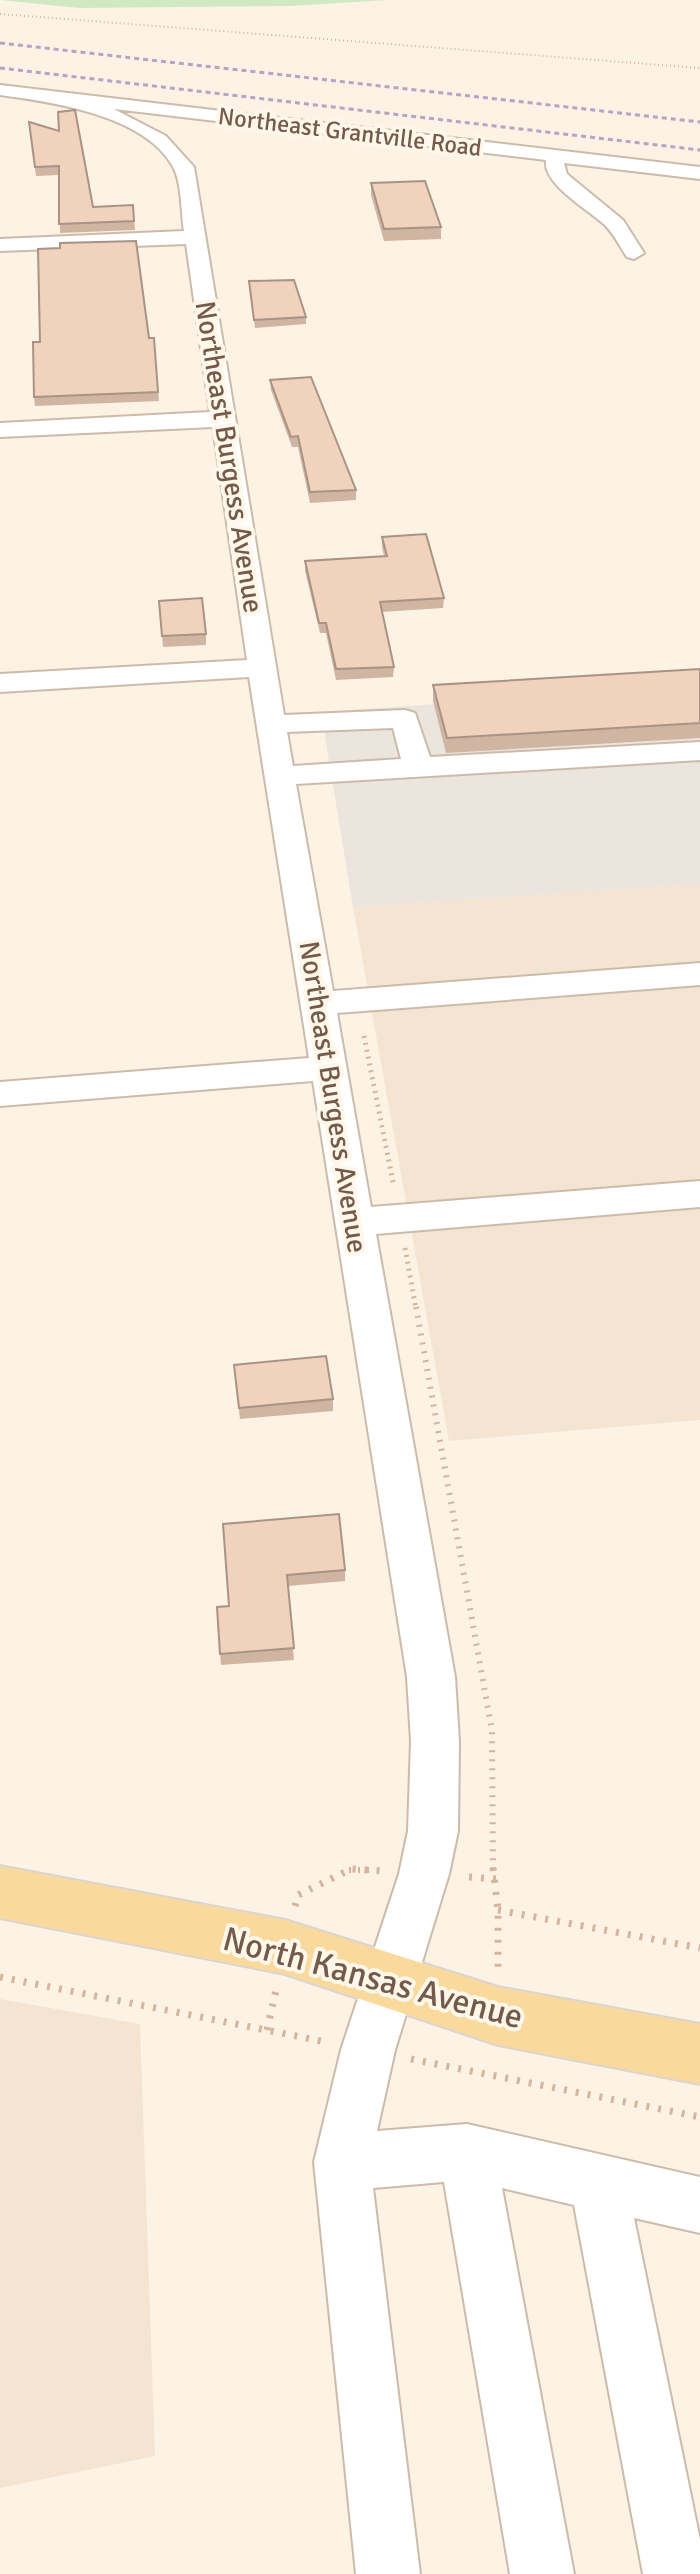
<svg xmlns="http://www.w3.org/2000/svg" width="700" height="2574" font-family="Signika,sans-serif">
	<style>
		.residential { fill: #f3e5d2 }
		.industrial { fill: #ebe5de }
		.green { fill: #d1e9c2 }
		.lines { fill: none; stroke-linecap: round; stroke-linejoin: round }
		.minor-casing { stroke: #cdbbaa; stroke-width: 4 }
		.major-casing { stroke: #dbd4d0; stroke-width: 4 }
		.path-far3 { stroke: #d6b59f; stroke-width: 2; stroke-dasharray: 1 3; stroke-linecap: butt }
		.path-far2 { stroke: #d6b59f; stroke-width: 5; stroke-dasharray: 2 5; stroke-linecap: butt }
		.path-far1 { stroke: #d6b59f; stroke-width: 6; stroke-dasharray: 2 7; stroke-linecap: butt }
		.path { stroke: #d6b59f; stroke-width: 7; stroke-dasharray: 3 9; stroke-linecap: butt }
		.minor { fill: #fff; fill-rule: evenodd }
		.major { fill: #fad99d; fill-rule: evenodd }
		.rail { stroke: #b6a3c5; stroke-width: 3; stroke-dasharray: 5 4; stroke-linecap: butt }
		.wall { fill: #cfb5a2 }
		.building { fill: #f1d2bc; stroke: #a99384; stroke-width: 2 }
		.labels { text-anchor: middle; dominant-baseline: central; stroke-width: 8; stroke-linejoin: round; paint-order: stroke }
		.far-street-label { font-size: 24px; fill: #745a4a; stroke: #fff7ea }
		.street-label { font-size: 28px; fill: #745a4a; stroke: #fff7ea }
		.near-street-label { font-size: 34px; fill: #745a4a; stroke: #fff7ea }
	</style>
	<rect width="100%" height="100%" fill="#fcf3e4"/>
	<!-- residential -->
	<g class="residential">
		<path d="M700 884V1420L449 1441 353 907Z"/>
		<path d="M0 1999 140 2024 155 2456 0 2488Z"/>
	</g>
	<!-- industrial -->
	<path class="industrial" d="M700 686V884L353 907 321 712Z"/>
	<!-- green -->
	<path class="green" d="M0 0H388L291 6 79 8Z"/>
	<g class="lines">
		<defs>
			<path id="minor" d="M0 85 700 167V179L564 163 567 174 623 220 644 253 634 259 627 257C620 247 614 234 605 225 589 210 542 184 546 160L114 109 166 136 194 167 284 715 405 710 415 713 430 757 700 742V760L296 784 333 991 700 963V985L337 1013 371 1207 700 1181V1207L376 1234 455 1677 459 1741 458 1831 449 1874 395 2050 377 2131 467 2124 700 2177V2233L634 2218 700 2540V2574H643L574 2205 502 2188 574 2574H510L444 2182 373 2188 420 2574H356L314 2162 341 2050 399 1874 408 1831 411 1741 407 1677 313 1081 0 1106V1082L309 1058 249 677 0 692V674L247 660 213 427 0 437V423L210 412 186 244 0 251V239L184 231C181 212 182 181 172 165 143 115 52 102 0 95ZM393 728 401 759 293 766 287 732Z"/>
			<path id="major" d="M0 1866 285 1920 498 1987 700 2024V2084L498 2045 285 1974 0 1918Z"/>
		</defs>
		<!-- minor casing -->
		<use href="#minor" class="minor-casing"/>
		<!-- major casing -->
		<use href="#major" class="major-casing"/>
		<!-- path-far3 -->
		<path class="path-far3" d="M0 14 700 68"/>
		<!-- path-far2 -->
		<g class="path-far2">
			<path d="M364 1036 394 1187"/>
			<path d="M405 1248 416 1309"/>
		</g>
		<!-- path-far1 -->
		<g class="path-far1">
			<path d="M416 1307 492 1731 493 1870"/>
			<path d="M349 1870H370"/>
		</g>
		<!-- path -->
		<g class="path">
			<path d="M493 1868 498 1910V1970"/>
			<path d="M469 1877 496 1879"/>
			<path d="M295 1906 298 1895 351 1869 383 1871"/>
			<path d="M498 1910 700 1948"/>
			<path d="M0 1977 326 2042"/>
			<path d="M267 2030 276 1990"/>
			<path d="M411 2059 700 2117"/>
		</g>
		<!-- minor -->
		<use href="#minor" class="minor"/>
		<!-- major -->
		<use href="#major" class="major"/>
		<!-- rail -->
		<g class="rail">
			<path d="M0 43 700 122"/>
			<path d="M0 68 700 150"/>
		</g>
	</g>
	<!-- wall -->
	<g class="wall">
		<path d="M29 122 93 207 133 205 135 230 60 233 59 175 36 176Z"/>
		<path d="M371 183 441 227V239L384 241 371 195Z"/>
		<path d="M249 281 306 317V324L255 328Z"/>
		<path d="M154 338 159 401 35 406 34 397 40 342Z"/>
		<path d="M270 380 356 490V500L310 503 298 447H292L271 390Z"/>
		<path d="M382 537 444 598 443 608 382 612 394 667 393 677 336 680 326 633H320L305 571V561L384 556 382 547Z"/>
		<path d="M159 601 206 634V645L163 647Z"/>
		<path d="M700 669V738L446 753 433 701V685Z"/>
		<path d="M235 1377 333 1399V1411L240 1419Z"/>
		<path d="M223 1524 345 1570V1581L288 1586 294 1660 221 1665 217 1607 229 1606Z"/>
	</g>
	<!-- building -->
	<g class="building">
		<path d="M75 110 93 207 133 205 134 221 59 224V166L35 167 29 122 59 131 58 112Z"/>
		<path d="M425 181 441 227 384 229 371 183Z"/>
		<path d="M136 241 149 338H154L158 392 34 397 33 342H40L38 249 60 248V243Z"/>
		<path d="M294 280 306 317 254 320 249 281Z"/>
		<path d="M311 377 356 490 310 492 298 436 291 437 270 380Z"/>
		<path d="M426 534 444 598 380 602 394 667 336 669 326 623H319L305 561 387 556 382 537Z"/>
		<path d="M202 598 206 634 162 636 159 601Z"/>
		<path d="M700 669V723L447 738 433 685Z"/>
		<path d="M326 1356 333 1399 239 1408 234 1365Z"/>
		<path d="M339 1514 345 1570 287 1575 294 1648 220 1654 217 1607 229 1606 223 1524Z"/>
	</g>
	<g class="labels">
		<!-- far-street labels -->
		<g class="far-street-label">
			<text transform="translate(350 132) rotate(7)">Northeast Grantville Road</text>
		</g>
		<!-- street labels -->
		<g class="street-label">
			<text transform="translate(229 457) rotate(81)">Northeast Burgess Avenue</text>
			<text transform="translate(333 1097) rotate(81)">Northeast Burgess Avenue</text>
		</g>
		<!-- near-street labels -->
		<g class="near-street-label">
			<text transform="translate(373 1978) rotate(15)">North Kansas Avenue</text>
		</g>
	</g>
</svg>
